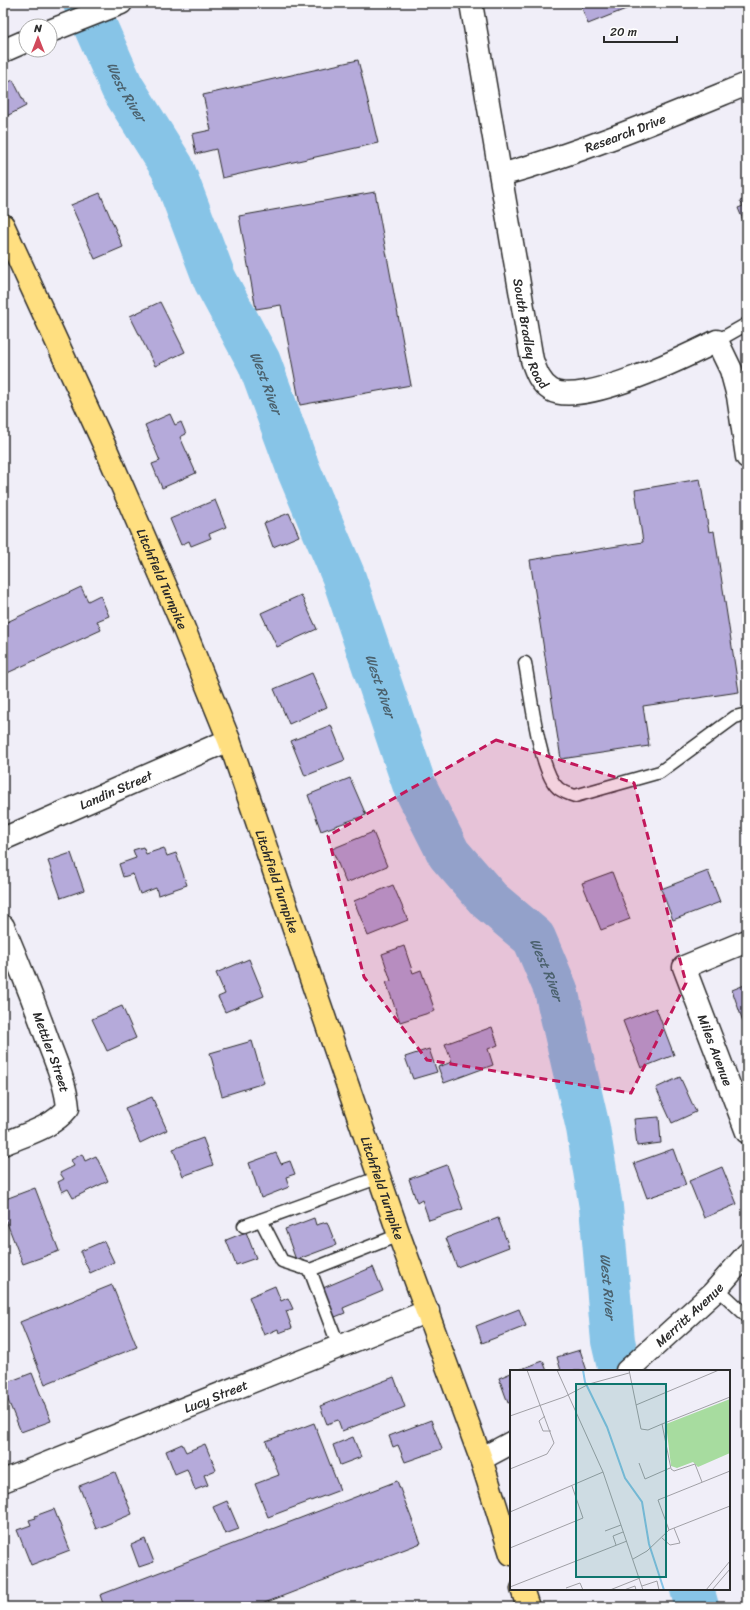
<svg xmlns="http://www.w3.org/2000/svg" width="750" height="1610" font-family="Sriracha,sans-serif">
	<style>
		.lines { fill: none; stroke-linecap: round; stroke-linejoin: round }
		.river { stroke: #87c4e7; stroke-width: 44 }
		.building { fill: #b5aada; stroke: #2b2b2b }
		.service-casing { stroke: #2b2b2b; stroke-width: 15 }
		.minor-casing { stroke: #2b2b2b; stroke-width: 25 }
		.secondary-casing { stroke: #2b2b2b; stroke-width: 25 }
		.primary-casing { stroke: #2b2b2b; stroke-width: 25 }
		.service { stroke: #fff; stroke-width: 12 }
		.minor { stroke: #fff; stroke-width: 22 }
		.secondary { stroke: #fff; stroke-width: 22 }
		.primary { stroke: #ffdf80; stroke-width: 22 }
		.marked { fill: #c2185b; fill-opacity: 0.2; stroke: #c2185b; stroke-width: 3; stroke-dasharray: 8 5; stroke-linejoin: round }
		.labels { text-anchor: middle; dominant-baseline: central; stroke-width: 3; stroke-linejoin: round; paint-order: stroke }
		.street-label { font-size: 13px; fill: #2b2b2b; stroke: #fff }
		.water-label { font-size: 14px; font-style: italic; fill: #4b616d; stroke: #fff }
		.inset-river { fill: none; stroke: #87c4e7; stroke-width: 2 }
		.inset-road { fill: none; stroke: #a1a0a6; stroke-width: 1 }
		.view { fill: #0f766e; fill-opacity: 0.15; stroke: #0f766e; stroke-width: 2 }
		.inset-edge { fill: none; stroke: #2b2b2b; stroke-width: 2 }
	</style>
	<rect width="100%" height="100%" fill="#f0eef8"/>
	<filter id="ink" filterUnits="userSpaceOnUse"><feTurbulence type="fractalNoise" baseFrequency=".025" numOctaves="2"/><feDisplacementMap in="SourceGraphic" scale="8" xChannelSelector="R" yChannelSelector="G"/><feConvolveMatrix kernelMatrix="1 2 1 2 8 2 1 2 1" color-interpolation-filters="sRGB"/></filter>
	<g filter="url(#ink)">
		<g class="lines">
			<!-- river -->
			<g class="river">
				<path id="s1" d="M85 3 122 87 172 167 215 280 259 362 299 471 343 575 415 787 449 854 489 900 534 938 556 990 588 1128 601 1207 613 1341 620 1371"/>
				<path d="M692 1589 697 1607"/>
			</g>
		</g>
		<!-- building -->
		<g class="building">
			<path d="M580 3H641L588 24Z"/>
			<path d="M358 60 378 143 222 178 216 149 196 154 192 134 211 130 203 95Z"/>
			<path d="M13 80 26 106 3 118V85Z"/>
			<path d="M375 192 411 385 300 405 281 305 256 309 239 216Z"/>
			<path d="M100 193 123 247 95 259 71 205Z"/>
			<path d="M747 198V230L738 208 743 206 740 201Z"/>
			<path d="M160 302 185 352 155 366 130 316Z"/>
			<path d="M170 414 175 425 181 422 186 434 180 437 196 473 162 488 152 464 160 461 145 425Z"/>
			<path d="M700 479 709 532 714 531 739 692 643 706 649 746 561 759 530 560 643 542 635 490Z"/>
			<path d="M215 500 226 527 209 534 211 538 191 546 189 541 181 545 170 519Z"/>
			<path d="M289 513 299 536 273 547 264 523Z"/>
			<path d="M81 587 88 601 100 595 109 616 97 621 101 630 3 675V624Z"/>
			<path d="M301 595 317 629 277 647 261 613Z"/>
			<path d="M312 673 327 707 289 724 274 689Z"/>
			<path d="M331 725 345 760 305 776 291 741Z"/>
			<path d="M350 778 366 815 321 831 308 795Z"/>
			<path d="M373 832 387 866 346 883 332 849Z"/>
			<path d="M143 847 146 854 164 848 167 856 176 853 187 885 158 895 156 888 140 894 133 874 123 877 119 864 136 858 133 850Z"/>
			<path d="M71 853 84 890 61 898 48 861Z"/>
			<path d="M708 871 720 902 673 920 661 889Z"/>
			<path d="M612 872 630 919 601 930 582 883Z"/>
			<path d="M393 885 408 920 368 936 354 901Z"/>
			<path d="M404 946 413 973 421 970 435 1011 400 1022 386 982 391 981 382 954Z"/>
			<path d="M249 959 264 996 225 1012 218 997 225 994 216 973Z"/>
			<path d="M747 984V1033L732 990Z"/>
			<path d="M122 1006 136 1038 107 1051 92 1019Z"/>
			<path d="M656 1008 674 1055 641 1068 623 1021Z"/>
			<path d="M492 1027 498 1045 488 1049 493 1065 444 1083 438 1067 452 1062 445 1044Z"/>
			<path d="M252 1041 264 1083 222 1096 210 1053Z"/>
			<path d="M429 1049 437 1072 413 1079 405 1057Z"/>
			<path d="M680 1077 696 1112 672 1123 656 1088Z"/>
			<path d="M152 1097 167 1130 140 1143 125 1108Z"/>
			<path d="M659 1117 661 1143 637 1146 634 1119Z"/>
			<path d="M203 1138 213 1165 183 1176 173 1149Z"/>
			<path d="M673 1149 686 1185 647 1198 634 1163Z"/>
			<path d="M276 1153 281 1164 290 1161 295 1174 286 1177 289 1187 261 1198 249 1163Z"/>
			<path d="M82 1154 85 1161 96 1156 108 1181 73 1198 68 1189 62 1192 58 1182 64 1179 60 1173 74 1166 71 1160Z"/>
			<path d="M447 1165 463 1209 429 1220 422 1200 417 1203 409 1179Z"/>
			<path d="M722 1167 737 1204 704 1218 689 1181Z"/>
			<path d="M35 1188 59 1251 23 1264 3 1213V1200Z"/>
			<path d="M314 1218 316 1225 327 1222 336 1245 296 1260 285 1229Z"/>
			<path d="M498 1218 509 1247 457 1267 446 1238Z"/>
			<path d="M246 1232 256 1258 236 1265 226 1240Z"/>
			<path d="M104 1241 114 1262 90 1273 81 1254V1251Z"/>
			<path d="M373 1267 383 1291 343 1308 345 1313 335 1317 323 1288Z"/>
			<path d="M112 1285 137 1347 45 1384 20 1322Z"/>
			<path d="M275 1286 281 1301 288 1298 293 1309 286 1311 292 1328 279 1333 278 1329 264 1335 249 1297Z"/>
			<path d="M519 1309 526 1326 482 1343 476 1326Z"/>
			<path d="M580 1350 587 1371H561L557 1357Z"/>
			<path d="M543 1361 547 1371H516Z"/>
			<path d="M32 1373 51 1421 21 1432 3 1388V1384Z"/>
			<path d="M511 1373V1402L508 1403 499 1378Z"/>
			<path d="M394 1377 405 1407 342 1431 338 1420 327 1424 320 1406Z"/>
			<path d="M431 1420 442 1449 405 1462 398 1445 393 1447 389 1436Z"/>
			<path d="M314 1423 340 1490 268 1517 255 1484 279 1475 266 1441Z"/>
			<path d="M353 1437 361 1457 340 1465 333 1445Z"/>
			<path d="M182 1444 186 1452 205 1444 216 1470 204 1475 208 1485 195 1490 187 1469 175 1474 166 1451Z"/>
			<path d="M115 1472 132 1514 96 1529 79 1486Z"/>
			<path d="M397 1481 421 1543 254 1607H104L100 1595Z"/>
			<path d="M227 1501 239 1529 225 1534 213 1507Z"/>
			<path d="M54 1509 70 1550 31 1565 17 1530 31 1525 29 1520 36 1518 35 1516Z"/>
			<path d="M145 1539 154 1562 139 1567 131 1545Z"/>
		</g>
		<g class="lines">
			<defs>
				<g id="service">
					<path d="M717 341 747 324"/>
					<path d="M525 663C530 689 539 772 558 788 562 792 570 794 575 796L660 772 735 717 747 714"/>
					<path d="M261 1220 282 1261 310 1270"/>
					<path d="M244 1226 380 1177"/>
					<path d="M717 1288 747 1316"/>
					<path d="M339 1347 310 1270 399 1235"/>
				</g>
				<g id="minor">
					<path id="s2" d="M471 3 532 360C536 372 540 383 551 390 581 408 687 356 717 341L731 370 738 396 747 457"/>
					<path d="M50 31 121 3"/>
					<path d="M3 51 26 41"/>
					<path id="s3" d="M501 175C586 151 666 117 747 84"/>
					<path id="s4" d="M3 839 229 740"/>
					<path id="s5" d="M3 926C19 964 34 1002 48 1041 56 1063 66 1084 68 1108 52 1128 26 1134 3 1144"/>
					<path id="s6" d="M747 941 684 967 747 1132"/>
					<path id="s7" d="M627 1371 713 1293 747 1254"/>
					<path d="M481 1459 511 1443"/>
				</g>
				<g id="secondary">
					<path id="s8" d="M3 1481 428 1311"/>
				</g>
				<g id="primary">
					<path id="s9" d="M3 225 106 449 182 624 229 740 399 1235 481 1459 511 1554"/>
					<path d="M522 1589 528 1607"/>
				</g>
			</defs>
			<!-- service casing -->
			<use href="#service" class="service-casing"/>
			<!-- minor casing -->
			<use href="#minor" class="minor-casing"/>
			<!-- secondary casing -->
			<use href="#secondary" class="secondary-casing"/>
			<!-- primary casing -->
			<use href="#primary" class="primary-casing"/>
			<!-- service -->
			<use href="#service" class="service"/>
			<!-- minor -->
			<use href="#minor" class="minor"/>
			<!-- secondary -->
			<use href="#secondary" class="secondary"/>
			<!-- primary -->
			<use href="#primary" class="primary"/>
		</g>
	</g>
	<!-- marked area -->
	<path class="marked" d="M496 740 634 783 686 983 631 1093 427 1060 364 977 328 836Z"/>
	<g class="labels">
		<!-- street labels -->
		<g class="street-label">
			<text stroke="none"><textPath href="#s3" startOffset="131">Research Drive</textPath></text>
			<text stroke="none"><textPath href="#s2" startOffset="336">South Bradley Road</textPath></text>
			<text stroke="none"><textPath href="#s9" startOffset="388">Litchfield Turnpike</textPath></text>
			<text stroke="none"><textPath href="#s4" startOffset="123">Landin Street</textPath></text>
			<text stroke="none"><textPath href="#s9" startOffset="712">Litchfield Turnpike</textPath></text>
			<text stroke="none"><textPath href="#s6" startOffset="157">Miles Avenue</textPath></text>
			<text stroke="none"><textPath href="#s5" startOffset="135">Mettler Street</textPath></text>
			<text stroke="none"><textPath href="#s9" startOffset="1036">Litchfield Turnpike</textPath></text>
			<text stroke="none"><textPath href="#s7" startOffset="84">Merritt Avenue</textPath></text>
			<text stroke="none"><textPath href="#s8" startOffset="229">Lucy Street</textPath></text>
		</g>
		<!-- water labels -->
		<g class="water-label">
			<text stroke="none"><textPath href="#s1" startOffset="98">West River</textPath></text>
			<text stroke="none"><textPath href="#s1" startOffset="422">West River</textPath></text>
			<text stroke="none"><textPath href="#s1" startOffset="746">West River</textPath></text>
			<text stroke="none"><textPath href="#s1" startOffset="1082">West River</textPath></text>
			<text stroke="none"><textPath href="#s1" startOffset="1406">West River</textPath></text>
		</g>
	</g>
	<!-- overview -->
	<g transform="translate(510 1370)">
		<rect width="220" height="220" fill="#f0eef8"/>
		<path d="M220 29V83L188 97 183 92 167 98 161 96 156 54Z" fill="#a7dc9f"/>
		<path class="inset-river" d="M73 0 75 12 97 57 115 108 132 132 139 174 154 220"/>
		<path class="inset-road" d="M47 0 93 102 133 220M119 0 131 59 138 60 152 54 161 99 164 101 185 94 192 112M126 35 209 0M0 46 54 27 79 14 119 3M35 46 29 51 33 61H41M152 54 220 27M129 93 135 109 160 98M0 99 37 84 44 73 17 0M0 142 93 102M159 160 148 130 220 101M95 161 111 155M152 168 160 175 170 173 164 158M106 175 103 166 113 162M0 178 73 148 62 116M123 189 137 181 159 160 220 136M132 216 147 211 149 220M0 217 117 171M56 218 70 213 73 220M100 220 130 208M114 220 125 216 126 220M196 220 220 191M202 220 220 199"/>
		<path class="view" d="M66 14H156V207H66Z"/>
		<rect width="220" height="220" class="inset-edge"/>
	</g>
	<!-- margin -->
	<rect width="750" height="1610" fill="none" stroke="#fff" stroke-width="16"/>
	<rect x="8" y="8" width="734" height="1594" fill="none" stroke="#2b2b2b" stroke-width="1.5" filter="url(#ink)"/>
	<!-- north arrow -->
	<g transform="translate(38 38)"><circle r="19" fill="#ffffff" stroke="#aaaaaa"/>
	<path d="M0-3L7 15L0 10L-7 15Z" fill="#d1495b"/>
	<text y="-6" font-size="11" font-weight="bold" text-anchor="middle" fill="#2b2b2b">N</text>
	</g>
	<!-- scale -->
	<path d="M604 36v6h73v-6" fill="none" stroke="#2b2b2b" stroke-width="2"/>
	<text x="610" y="36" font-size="12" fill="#2b2b2b" stroke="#ffffff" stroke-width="3" paint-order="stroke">20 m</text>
</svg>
